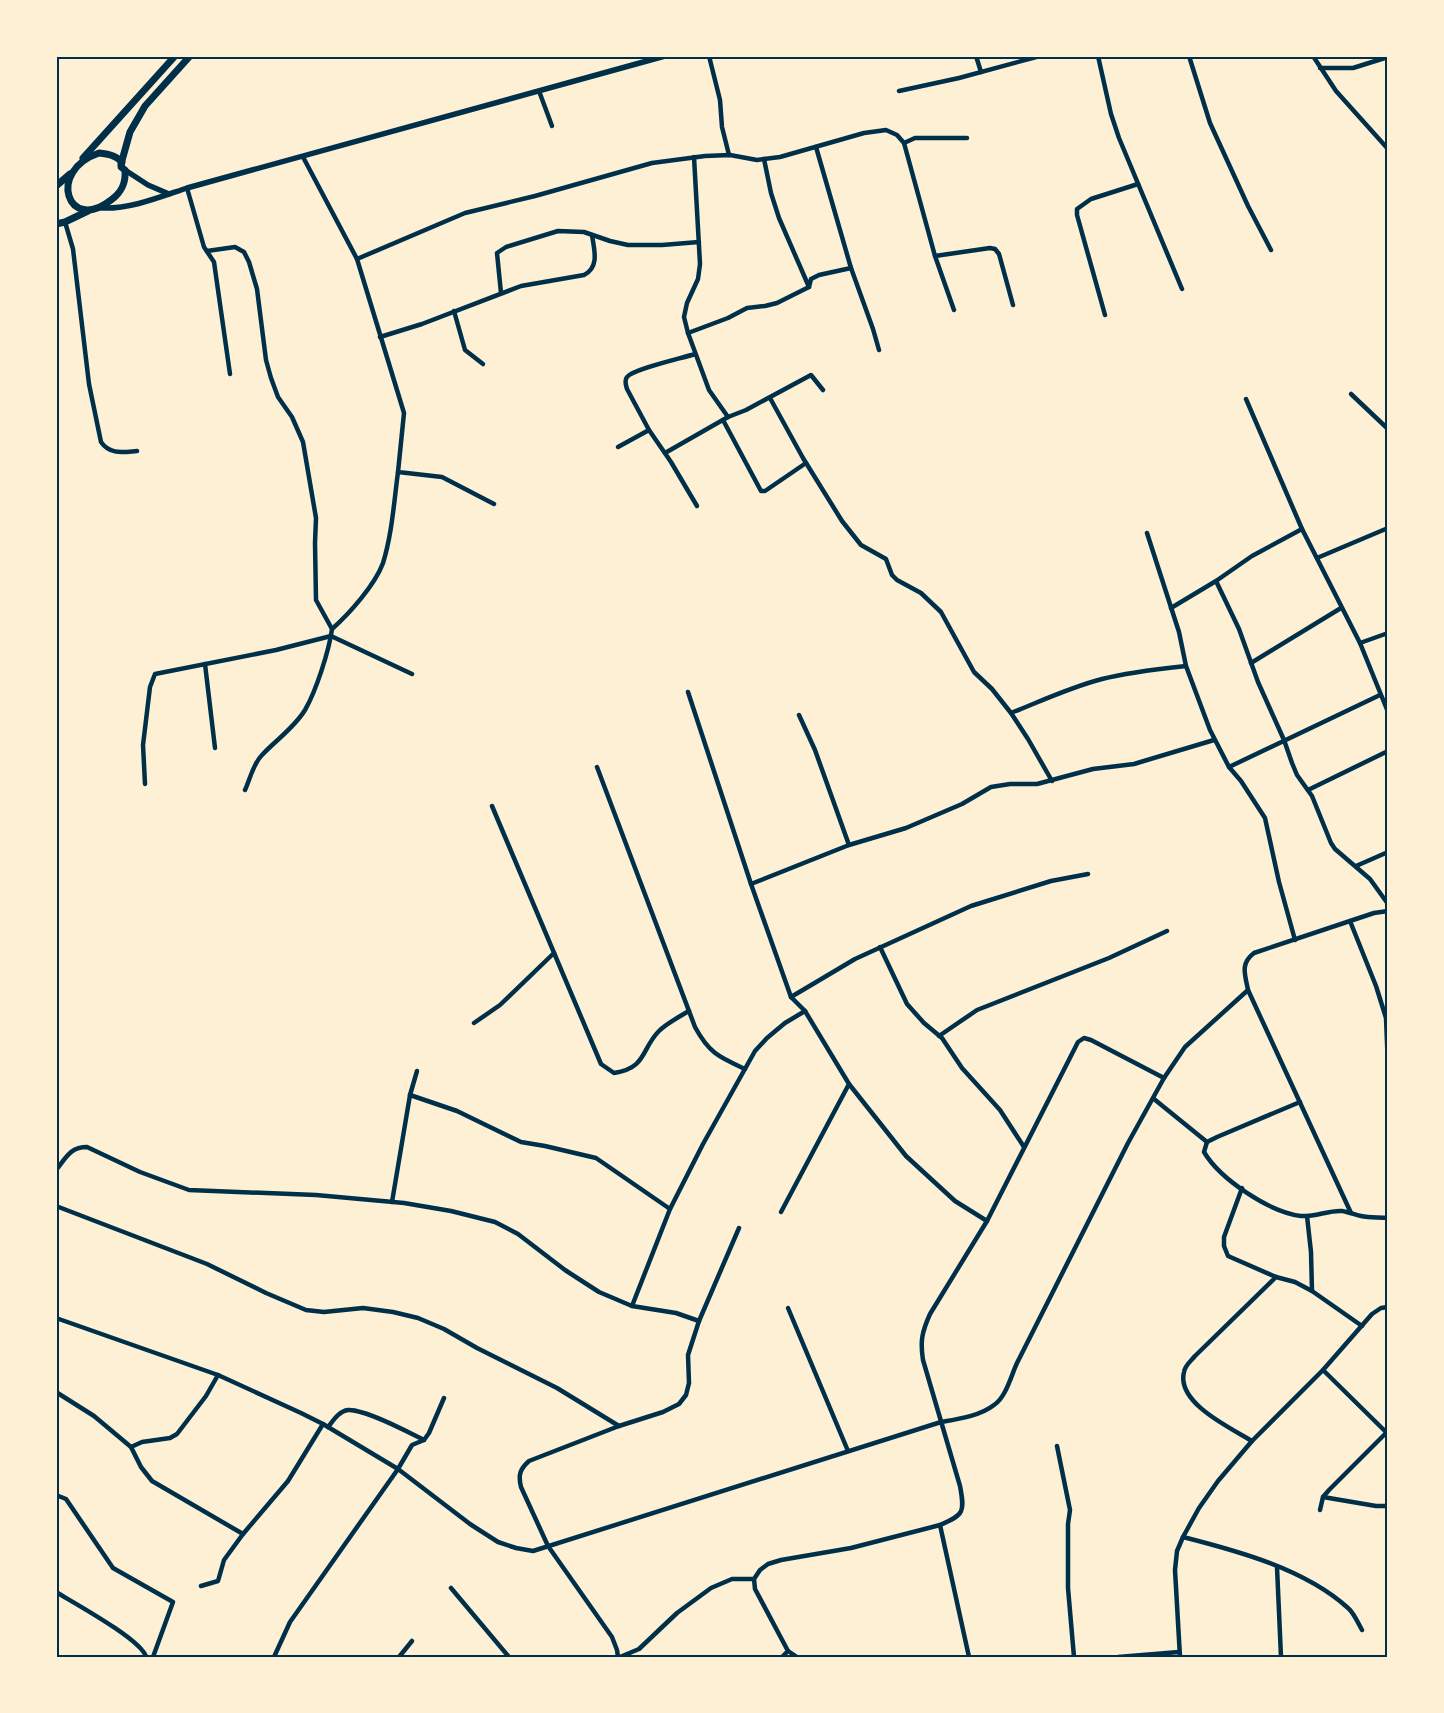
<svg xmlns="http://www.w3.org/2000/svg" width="1444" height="1713" font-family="'Crimson Pro',serif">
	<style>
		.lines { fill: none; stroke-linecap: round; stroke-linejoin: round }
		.minor { stroke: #003049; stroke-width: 4.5 }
		.secondary { stroke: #003049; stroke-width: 5.5 }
		.trunk { stroke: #003049; stroke-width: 7 }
		.neatline { fill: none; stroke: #003049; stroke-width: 2 }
	</style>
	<rect width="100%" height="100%" fill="#fdf0d5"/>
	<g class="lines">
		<!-- minor -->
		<g class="minor">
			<path d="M709 56 720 100 722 127 729 155"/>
			<path d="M976 56 981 72"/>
			<path d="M1098 56 1111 114 1119 138 1182 289"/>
			<path d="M1189 56 1210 123 1248 206 1271 250"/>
			<path d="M1313 56 1336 91 1388 149"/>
			<path d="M1320 68H1353L1388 57"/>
			<path d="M539 91 552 126"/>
			<path d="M899 91 959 78 1040 56"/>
			<path d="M904 143 915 138H967"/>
			<path d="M816 147 851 268 873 329 879 350"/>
			<path d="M303 157 357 259 404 413 398 472 442 477 494 504"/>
			<path d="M694 157 700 264 698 279 687 303 684 317 688 333 709 390 728 417"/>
			<path d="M764 159 771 193 779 218 809 287 811 279 819 275 851 268"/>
			<path d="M187 188 204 247 214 262 230 374"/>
			<path d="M65 222 73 249 89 384 101 442C110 455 123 452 137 451"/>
			<path d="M207 251 235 247 244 252 249 262 257 289 266 360 271 378 278 397 292 417 303 442 316 518 315 543 316 600 332 629C329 651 316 691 305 710 294 728 276 740 262 755 253 764 250 779 245 790"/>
			<path d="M935 256 990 248 995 249 999 254 1013 305"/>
			<path d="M357 259 465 213 535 196 652 163 705 156 730 155 757 160 780 157 864 133 886 130 897 135 904 143 935 256 954 310"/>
			<path d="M501 293 497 253 506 247 558 231 584 232 610 241 628 245H662L699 242"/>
			<path d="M454 311 465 350 483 364"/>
			<path d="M1105 315 1077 215V209L1091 199 1138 184"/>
			<path d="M688 333 728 318 747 308 765 306 777 303 809 287"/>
			<path d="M380 337 422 324 521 286 584 275C600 267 594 249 592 235"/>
			<path d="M695 354C683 358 633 369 627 377 624 381 626 385 627 389L649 430 671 462 697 506"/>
			<path d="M1351 394 1388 429"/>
			<path d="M770 398 803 458 842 521 861 545 886 559 892 575 897 580 921 593 941 612 974 672 992 689 1011 713 1028 739 1052 781"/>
			<path d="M1246 399 1302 529 1360 643 1388 712"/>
			<path d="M723 420 761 491H765L806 463"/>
			<path d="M618 447 649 430"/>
			<path d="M665 453 728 417 746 410 811 375 823 390"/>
			<path d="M1147 533 1179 632 1186 666 1210 730 1229 767 1241 781 1265 818 1279 882 1295 940"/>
			<path d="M1317 558 1388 528"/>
			<path d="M1216 581 1239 629 1258 682 1284 740 1292 763 1297 775 1312 796 1331 843 1335 849 1370 879 1388 904"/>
			<path d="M1171 608 1216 581 1252 556 1302 529"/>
			<path d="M332 629C349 614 375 585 383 563 392 534 394 502 398 472"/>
			<path d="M1360 643 1388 633"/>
			<path d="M1251 663 1341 608"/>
			<path d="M205 664 215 748"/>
			<path d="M688 692 751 884 791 997 805 1011 849 1084 906 1156 955 1201 987 1221"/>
			<path d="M1011 713C1041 701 1071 687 1102 679 1129 672 1158 669 1186 666"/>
			<path d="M799 715 815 750 849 845"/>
			<path d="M597 767 695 1027C709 1053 719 1057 745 1069"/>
			<path d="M1229 767 1380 695"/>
			<path d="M145 784 143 745 150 687 155 674 276 650 331 636 412 674"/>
			<path d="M1308 790 1388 751"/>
			<path d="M492 806 601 1064 614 1073C647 1068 641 1049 659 1031 667 1023 679 1017 689 1011"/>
			<path d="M1356 866 1388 852"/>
			<path d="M751 884 849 845 906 828 962 804 991 787 1010 784H1037L1093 769 1134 764 1214 740"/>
			<path d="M1350 921 1376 986 1386 1018 1388 1067"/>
			<path d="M880 947 907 1004 924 1023 942 1038 962 1068 1000 1110 1024 1147"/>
			<path d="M791 997 855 959 971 906 1051 881 1088 874"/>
			<path d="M474 1023 500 1005 554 953"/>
			<path d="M939 1036 977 1010 1109 958 1167 931"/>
			<path d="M410 1095 457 1111 521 1142 545 1146 596 1158 670 1209"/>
			<path d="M1154 1099 1207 1142"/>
			<path d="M1300 1102 1217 1137 1207 1142 1204 1152C1220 1179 1269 1212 1301 1216 1315 1217 1329 1210 1342 1211 1349 1212 1355 1215 1361 1216 1370 1218 1379 1217 1388 1218"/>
			<path d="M56 1170C66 1158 70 1147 87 1147L140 1172 189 1190 316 1195 404 1203 451 1211 495 1222 518 1234 565 1270 599 1292 632 1306 676 1313 699 1321"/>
			<path d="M1242 1188 1224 1237V1246L1228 1256 1276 1277 1295 1282 1312 1291 1362 1326"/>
			<path d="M392 1202 410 1095 417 1071"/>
			<path d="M56 1206 207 1264 266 1293 306 1310 324 1312 363 1308 393 1312 418 1318 444 1329 477 1348 557 1388 619 1426"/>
			<path d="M781 1212 849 1084"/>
			<path d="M1351 1213 1248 990C1245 974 1240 964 1254 953L1374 913 1388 911"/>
			<path d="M1307 1216 1311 1252 1312 1291"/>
			<path d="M632 1306 670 1209 703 1144 755 1051 767 1038 785 1023 805 1011"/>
			<path d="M788 1308 848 1451"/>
			<path d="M56 1318 218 1375 301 1413 323 1424 398 1469 470 1524 498 1542 516 1548 533 1551 941 1422C958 1419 980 1416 994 1405 1006 1397 1011 1376 1017 1363L1128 1143 1164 1078 1185 1047 1248 990"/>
			<path d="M1323 1370 1388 1434"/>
			<path d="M56 1392 94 1416 131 1447 141 1467 152 1481 243 1534"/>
			<path d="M328 1427C333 1421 339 1411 348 1410 365 1409 408 1432 424 1440"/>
			<path d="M1252 1441C1231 1428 1176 1403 1184 1372 1185 1365 1191 1361 1195 1356L1276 1277"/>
			<path d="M1057 1446 1070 1510 1068 1524V1588L1074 1657"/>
			<path d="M131 1447 142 1442 170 1438 177 1434 206 1396 218 1375"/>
			<path d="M56 1495 66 1499 113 1568 173 1602 153 1657"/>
			<path d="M1323 1497 1376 1506H1388"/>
			<path d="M1320 1510 1323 1497 1329 1490 1388 1431"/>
			<path d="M940 1525 969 1657"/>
			<path d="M1183 1537C1238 1551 1305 1569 1348 1608 1354 1613 1358 1623 1362 1630"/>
			<path d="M1277 1567 1281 1657"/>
			<path d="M201 1586 218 1581 224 1560 243 1534 288 1481 323 1424"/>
			<path d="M451 1588 509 1657"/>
			<path d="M56 1592C74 1603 142 1640 146 1657"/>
			<path d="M274 1657 290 1622 398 1469 412 1445 424 1440 429 1433 444 1398"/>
			<path d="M399 1657 412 1641"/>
			<path d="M618 1657 617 1650 612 1637 548 1546 521 1487C518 1475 520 1469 529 1461L619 1426 663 1412 679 1404 686 1395 689 1383 688 1355 699 1321 739 1228"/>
			<path d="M620 1657 639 1649 677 1613 711 1588 732 1579H754"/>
			<path d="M782 1657 788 1651"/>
			<path d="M797 1657 788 1651 755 1589 754 1579 760 1570 768 1564 781 1560 851 1548 940 1525C964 1515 965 1512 960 1486L923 1360C920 1341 922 1332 930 1314L987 1221 1078 1042 1084 1038 1091 1040 1164 1078"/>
			<path d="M1118 1657 1179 1652"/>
			<path d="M1180 1657 1175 1570 1177 1551 1183 1537 1199 1508 1218 1481 1252 1441 1323 1370 1372 1314 1381 1308 1388 1307"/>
		</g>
		<!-- secondary -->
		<g class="secondary">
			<path d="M125 170 148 185 169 194"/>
			<path d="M102 208C131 209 160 197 187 188L665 56"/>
		</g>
		<!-- trunk -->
		<g class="trunk">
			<path d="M99 153C108 154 115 155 122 162L121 167 125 170C126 183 122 192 111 200 68 234 46 171 99 153Z"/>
			<path d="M83 158 175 56"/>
			<path d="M121 164 130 132 145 106 190 56"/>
			<path d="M56 186 70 174"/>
			<path d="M56 224 65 222 88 211"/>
		</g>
	</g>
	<!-- border -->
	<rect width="1444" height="1713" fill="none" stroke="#fdf0d5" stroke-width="115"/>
	<rect x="58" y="58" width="1328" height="1598" class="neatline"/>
</svg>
